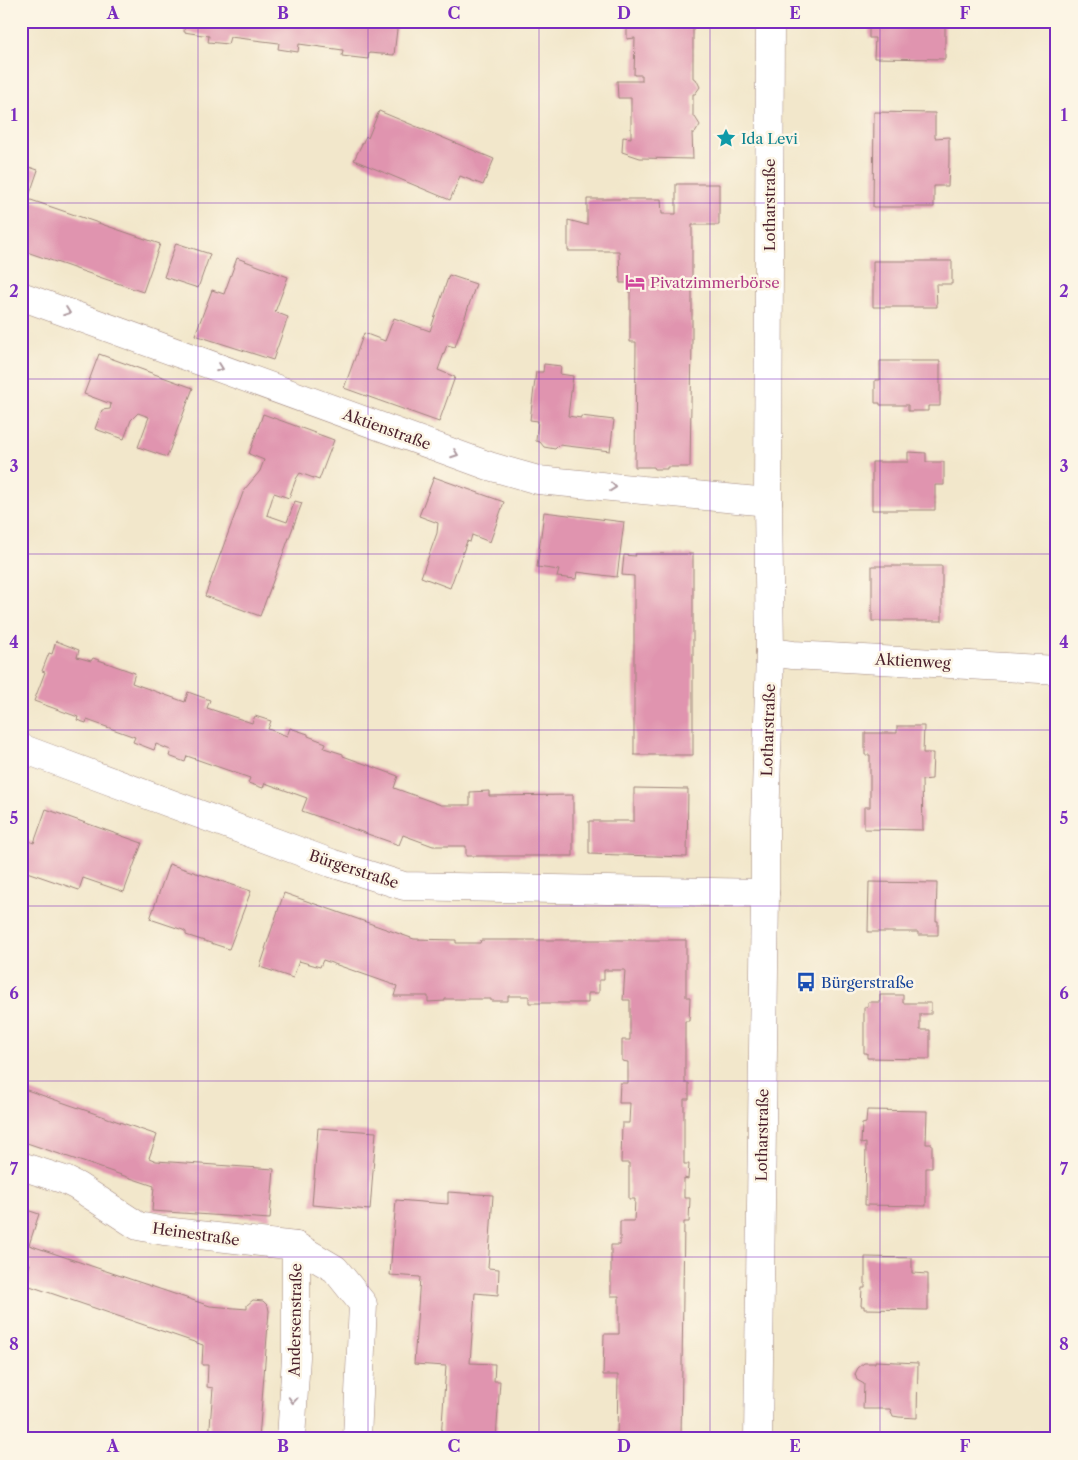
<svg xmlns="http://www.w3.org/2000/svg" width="1078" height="1460" font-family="'Libre Caslon Text',serif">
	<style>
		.building { fill: #e094af }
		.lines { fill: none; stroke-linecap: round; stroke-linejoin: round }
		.minor-casing { stroke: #9e837b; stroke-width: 29 }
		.minor { stroke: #fff; stroke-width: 28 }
		.oneway { stroke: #ae9aa0 }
		.grid { fill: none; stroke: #7b2cbf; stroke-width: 1; stroke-opacity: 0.55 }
		.labels { text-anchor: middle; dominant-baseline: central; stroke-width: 5; stroke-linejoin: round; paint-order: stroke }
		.culture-label { font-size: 15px; fill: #0d838f; stroke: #fcf5e5; text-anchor: start }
		.street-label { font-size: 15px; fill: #4a1f2b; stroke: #fcf5e5 }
		.hotel-label { font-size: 15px; fill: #b23c85; stroke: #fcf5e5; text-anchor: start }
		.transit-label { font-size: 15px; fill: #164399; stroke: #fcf5e5; text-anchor: start }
		.neatline { fill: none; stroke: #7b2cbf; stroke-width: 2 }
		.grid-label { font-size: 16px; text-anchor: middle; font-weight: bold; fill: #7b2cbf }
	</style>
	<rect width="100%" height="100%" fill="#fcf5e5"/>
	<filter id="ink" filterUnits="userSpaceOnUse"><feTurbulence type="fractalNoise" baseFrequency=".02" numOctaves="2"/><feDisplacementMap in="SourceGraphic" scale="10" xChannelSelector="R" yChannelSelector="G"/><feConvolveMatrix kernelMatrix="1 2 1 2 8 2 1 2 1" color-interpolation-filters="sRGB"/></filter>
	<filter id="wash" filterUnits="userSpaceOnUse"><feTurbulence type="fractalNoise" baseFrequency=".0096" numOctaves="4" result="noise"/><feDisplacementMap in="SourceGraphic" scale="20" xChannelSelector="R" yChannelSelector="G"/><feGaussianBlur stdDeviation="1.12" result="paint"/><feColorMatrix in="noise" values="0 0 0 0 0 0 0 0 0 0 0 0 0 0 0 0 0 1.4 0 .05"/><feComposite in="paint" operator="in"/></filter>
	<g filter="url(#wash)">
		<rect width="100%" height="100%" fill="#f2e7cb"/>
		<g id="blocks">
			<!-- building -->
			<g class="building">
				<path d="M185 21H398L394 55 369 53 368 59 342 56 343 50 299 44 298 52 278 49 279 43 230 37 228 44 208 42 209 36 184 32Z"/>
				<path d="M627 21H693V78L696 79 700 87 695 94H693V117H695L700 125 695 133H692L693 159 640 158 622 152 623 137 631 138V98H618L617 81H642V75H634L635 38 627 39Z"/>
				<path d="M869 21H945V59L874 58 875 38H869Z"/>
				<path d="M379 111 494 159 483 185 460 176 450 200 354 160 366 136 368 138Z"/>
				<path d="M874 112 935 113V138L949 137V162L948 186H934V207H873Z"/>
				<path d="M23 165 38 170 28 199 160 244 143 292 21 250V170Z"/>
				<path d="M676 184H719V225H692V342L690 467H667V469H655L654 467H635L636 342H630V283H620L619 251H568V220L587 225V199H661L662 214H676Z"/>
				<path d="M176 243 210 254 198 288 164 277Z"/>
				<path d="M237 258 288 277 275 312 288 317 273 360 195 335 212 290 224 294Z"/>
				<path d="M873 261H952V284H936L937 307H873Z"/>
				<path d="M449 275 476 284 455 347 447 345 438 370 455 377 439 422 344 388 364 333 385 341 394 318 430 331Z"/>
				<path d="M99 354 193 388 167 457 138 447 149 417 138 413 131 420 124 439 95 429 102 410 110 409 111 404 84 394Z"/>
				<path d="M880 361H940V406H928V411H908V405H880V403H875V380H880Z"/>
				<path d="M544 364 561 366 560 374 573 376 568 416 581 418V416L614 420 610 451 559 445 555 449 544 447 540 442 536 441 538 421 530 420 536 372H543Z"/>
				<path d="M263 414 334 440 319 480 300 473 296 479 289 498 274 493 267 515 287 522 295 501 302 503 260 616 205 596 244 490 260 471 264 460 249 454Z"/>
				<path d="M908 452 926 453V462H944V485H935V510H872V462H908Z"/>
				<path d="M434 477 504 502 490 542 472 535 470 542 467 541 450 588 421 577 437 533 438 523 419 516Z"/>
				<path d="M544 512 624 522 617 577 577 572 576 579 557 577 559 570 537 567Z"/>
				<path d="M635 554H693V755H634V576L622 575 624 555 636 556Z"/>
				<rect x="872" y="566" width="70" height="55"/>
				<path d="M56 641 79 650 77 657 91 661 93 658 135 673 132 683 185 702 188 692 210 700 207 708 252 723 255 716 271 721 268 729 287 736 290 728 308 734V736L326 743 324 748 343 754V756L398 776 394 788 441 805H470V792L489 791V796L573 795V856H466V846H433L403 835 399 845 302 811 307 798 265 783 263 788 248 783 250 778 187 756 185 762 169 756 171 750 168 749 156 744 154 750 133 742 135 737 87 720 86 723 77 720 78 717 34 701 45 672 42 671 49 653 52 654Z"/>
				<path d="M897 726H924L923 753H933L932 779 922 780 923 830 864 829V807H870V755H865V733H897Z"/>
				<path d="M634 788 688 789 687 857 589 854V821H634Z"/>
				<path d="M46 809 142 843 124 892 83 878 79 890 21 870V838L34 843Z"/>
				<path d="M169 864 251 891 229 949 186 935V932L183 930 150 919Z"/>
				<path d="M869 882 937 883 936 921H938V935H918V932H868Z"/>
				<path d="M284 893 414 939 456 940V943H480L481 940H686V997H690L689 1021H685V1083H689V1099H684V1164H689L688 1179 684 1178V1198H690L689 1222H684L681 1439H617L618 1375H603L604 1334H619V1296H611V1245H620V1221H634L635 1199H629V1163H621L622 1123H629L630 1103H619L620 1083H628V1062L622 1061V1040H630V1000H623L625 970H604V980H599V993H588V1003H529V996H508V1001H491V999H445V1001L428 1002V996H394L397 986 323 960 320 967 299 961 293 978 260 967 266 949H265Z"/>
				<path d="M880 995H903V1003H931V1014H920V1030H930V1059L867 1058V1053H864V1007H868V1002H880Z"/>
				<path d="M21 1088 157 1135 149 1158 156 1161 274 1169 270 1219 152 1211 154 1186 21 1141Z"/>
				<path d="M867 1110 927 1111 926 1144H932V1168H926V1206L865 1205 866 1143 861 1144 862 1124 866 1123Z"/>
				<path d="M318 1128 376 1132 370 1210 312 1205Z"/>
				<path d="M448 1192 493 1195 488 1268 499 1269 498 1295 475 1293 470 1363 495 1364 494 1381H500L496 1439H441L446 1366 414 1364 420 1277 390 1275 396 1200 448 1204Z"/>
				<path d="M21 1208 39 1214 29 1245 210 1306 247 1309V1305L253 1300 263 1301 268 1306 269 1311 259 1439H209L213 1388 207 1387 208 1365H202L203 1345 24 1284 30 1264 21 1261Z"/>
				<path d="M865 1257 912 1258V1273L928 1274V1310L864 1309V1306H861L862 1288H865Z"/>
				<path d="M875 1361 918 1363 917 1418 899 1417 893 1416 890 1409H863L864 1384 857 1380 855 1374 858 1368 864 1363H875Z"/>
			</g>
		</g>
	</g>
	<g filter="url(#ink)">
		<use href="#blocks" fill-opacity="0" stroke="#9e837b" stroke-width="1"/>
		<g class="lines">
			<defs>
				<g id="minor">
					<path d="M21 296 489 466 538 480 768 502"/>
					<path d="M770 652 793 655 1057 670"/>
					<path d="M21 748 331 863 404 886 765 893"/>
					<path d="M21 1166 65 1180 77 1186 138 1226 164 1231 296 1246 335 1269 363 1304 357 1439"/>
					<path d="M291 1439 296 1357V1246"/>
					<path d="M758 1439 765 893V827L770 652 768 502 770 21"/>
				</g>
			</defs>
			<!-- minor casing -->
			<use href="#minor" class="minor-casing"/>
			<!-- minor -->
			<use href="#minor" class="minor"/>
		</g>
		<!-- one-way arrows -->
		<defs><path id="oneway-chevron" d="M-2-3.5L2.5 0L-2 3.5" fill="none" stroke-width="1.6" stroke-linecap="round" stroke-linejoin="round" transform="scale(1.25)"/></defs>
		<g class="oneway">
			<use href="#oneway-chevron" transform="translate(67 312) rotate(20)"/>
			<use href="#oneway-chevron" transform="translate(220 368) rotate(20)"/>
			<use href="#oneway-chevron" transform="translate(455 454) rotate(20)"/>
			<use href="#oneway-chevron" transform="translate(613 487) rotate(6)"/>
			<use href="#oneway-chevron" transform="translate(293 1400) rotate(94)"/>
		</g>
	</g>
	<!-- grid -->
	<path class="grid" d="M198 21V1439M368 21V1439M539 21V1439M710 21V1439M880 21V1439M21 203H1057M21 379H1057M21 554H1057M21 730H1057M21 906H1057M21 1081H1057M21 1257H1057"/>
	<!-- icons -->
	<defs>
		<symbol id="sight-bare" viewBox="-9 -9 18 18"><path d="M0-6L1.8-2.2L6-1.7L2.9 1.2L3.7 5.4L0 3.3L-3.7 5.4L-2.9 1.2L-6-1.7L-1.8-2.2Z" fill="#0f9aa8" stroke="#fcf5e5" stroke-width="2.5" paint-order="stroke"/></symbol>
		<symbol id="hotel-bare" viewBox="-9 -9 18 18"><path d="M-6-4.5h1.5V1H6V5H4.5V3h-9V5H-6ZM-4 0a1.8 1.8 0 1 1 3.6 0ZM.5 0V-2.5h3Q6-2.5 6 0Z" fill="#d1479c" stroke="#fcf5e5" stroke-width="2.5" paint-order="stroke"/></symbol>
		<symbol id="bus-bare" viewBox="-9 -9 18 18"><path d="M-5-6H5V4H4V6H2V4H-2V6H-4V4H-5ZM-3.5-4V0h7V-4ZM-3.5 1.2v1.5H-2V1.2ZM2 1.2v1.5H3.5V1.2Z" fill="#1a4fb4" stroke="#fcf5e5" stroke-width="2.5" paint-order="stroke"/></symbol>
	</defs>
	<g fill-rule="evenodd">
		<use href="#sight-bare" x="712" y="124" width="28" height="28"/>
		<use href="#hotel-bare" x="621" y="268" width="28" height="28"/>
		<use href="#bus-bare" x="792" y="968" width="28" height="28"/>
	</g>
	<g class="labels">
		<!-- culture labels -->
		<g class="culture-label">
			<text x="741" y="138">Ida Levi</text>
		</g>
		<!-- street labels -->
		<g class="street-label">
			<text transform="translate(769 205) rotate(-90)">Lotharstraße</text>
			<text transform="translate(387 429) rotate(20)">Aktienstraße</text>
			<text transform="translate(913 661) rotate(3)">Aktienweg</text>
			<text transform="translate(768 730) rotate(-88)">Lotharstraße</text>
			<text transform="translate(354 869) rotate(18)">Bürgerstraße</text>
			<text transform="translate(762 1135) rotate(-89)">Lotharstraße</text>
			<text transform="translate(196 1234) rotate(8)">Heinestraße</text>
			<text transform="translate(295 1320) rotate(-89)">Andersenstraße</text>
		</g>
		<!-- hotel labels -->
		<g class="hotel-label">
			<text x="650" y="282">Pivatzimmerbörse</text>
		</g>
		<!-- transit labels -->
		<g class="transit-label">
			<text x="821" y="982">Bürgerstraße</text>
		</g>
	</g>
	<!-- margin -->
	<rect width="1078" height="1460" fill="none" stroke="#fcf5e5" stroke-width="55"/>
	<rect x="28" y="28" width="1022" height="1404" class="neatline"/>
	<g class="grid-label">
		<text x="113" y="19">A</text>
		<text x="283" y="19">B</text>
		<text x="454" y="19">C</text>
		<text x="624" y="19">D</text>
		<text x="795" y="19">E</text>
		<text x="965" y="19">F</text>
		<text x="14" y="121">1</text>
		<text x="1064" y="121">1</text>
		<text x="14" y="297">2</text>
		<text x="1064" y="297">2</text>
		<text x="14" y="472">3</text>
		<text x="1064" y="472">3</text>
		<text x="14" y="648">4</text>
		<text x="1064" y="648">4</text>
		<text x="14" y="824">5</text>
		<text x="1064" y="824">5</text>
		<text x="14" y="999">6</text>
		<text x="1064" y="999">6</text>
		<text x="14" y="1175">7</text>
		<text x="1064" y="1175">7</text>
		<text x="14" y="1350">8</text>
		<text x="1064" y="1350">8</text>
		<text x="113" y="1452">A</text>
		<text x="283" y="1452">B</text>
		<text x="454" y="1452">C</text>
		<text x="624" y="1452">D</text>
		<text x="795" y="1452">E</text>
		<text x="965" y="1452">F</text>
	</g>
</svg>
